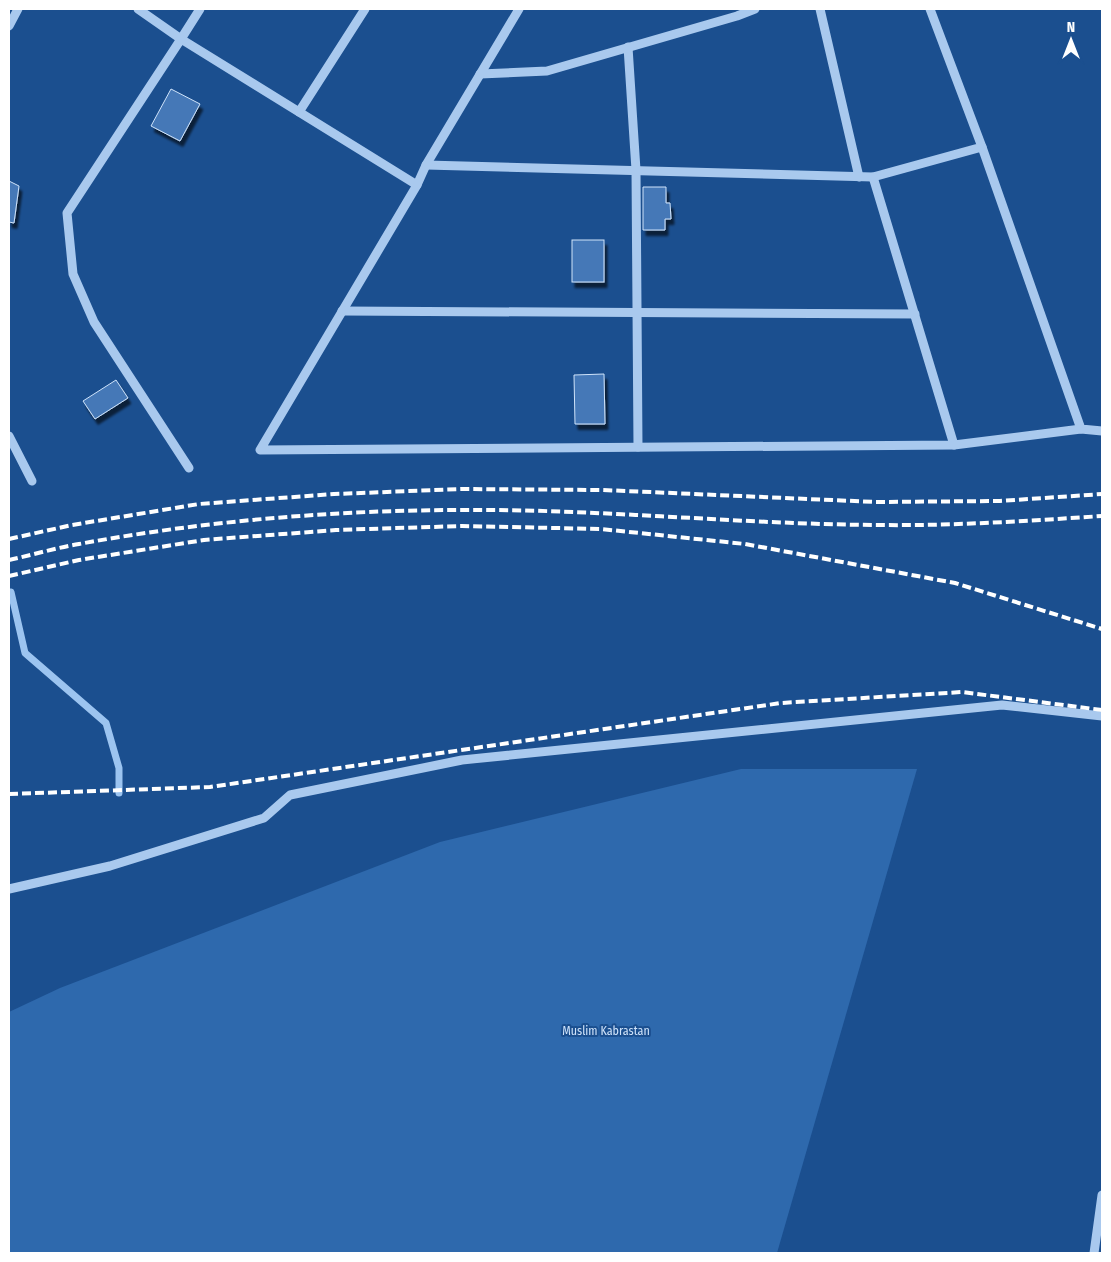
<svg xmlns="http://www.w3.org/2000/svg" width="1111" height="1262" font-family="'Fira Sans Condensed',sans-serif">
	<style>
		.green { fill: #2e69ad }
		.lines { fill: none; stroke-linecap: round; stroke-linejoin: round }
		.stream { stroke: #9cc4f0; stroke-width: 7 }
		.building { fill: #4478b7; stroke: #cfe3fa; filter: url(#shadow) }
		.minor { stroke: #a9c9ee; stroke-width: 9 }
		.rail { stroke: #fff; stroke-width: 4; stroke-dasharray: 9 4; stroke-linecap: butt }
		.labels { text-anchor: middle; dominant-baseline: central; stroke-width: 4; stroke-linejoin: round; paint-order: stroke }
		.park-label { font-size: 12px; fill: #cfe3fa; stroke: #1b4f8f }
	</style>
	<defs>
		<filter id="shadow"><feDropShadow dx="3" dy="5.5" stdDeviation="1" flood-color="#0009"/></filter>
	</defs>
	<rect width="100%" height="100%" fill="#1b4f8f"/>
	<!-- green -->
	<path class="green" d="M741 769H917L777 1253H9V1012L60 988 440 842Z"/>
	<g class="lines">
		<!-- stream -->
		<path class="stream" d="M11 592 25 653 106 723 119 768V793"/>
	</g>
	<!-- building -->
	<g class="building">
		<path d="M171 89 200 104 180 141 151 126Z"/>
		<path d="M9 181 19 186 14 223 9 222Z"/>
		<path d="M643 187H666V203H670L671 219H665V230H643Z"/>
		<rect x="572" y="240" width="32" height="42"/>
		<path d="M604 374 605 424H575L574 375Z"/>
		<path d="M116 380 128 398 95 419 83 401Z"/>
	</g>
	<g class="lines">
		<!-- minor -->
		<g class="minor">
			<path d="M138 9 181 39 200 9"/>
			<path d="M820 9 859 177"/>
			<path d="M9 26 18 9"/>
			<path d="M628 47 636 170 638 447"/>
			<path d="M480 74 547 71 737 16 755 9"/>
			<path d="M299 112 365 9"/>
			<path d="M982 147 1081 429 1102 431"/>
			<path d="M426 165 873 177 982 147 930 9"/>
			<path d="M417 185 260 450 954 445 873 177"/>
			<path d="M342 311 915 314"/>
			<path d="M9 436 32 481"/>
			<path d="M954 445 1081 429"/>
			<path d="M189 468 94 322 73 274 67 213 181 39 417 185 426 165 519 9"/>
			<path d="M9 889 110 866 264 818 290 795 462 760 1002 705 1102 716"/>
			<path d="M1094 1253 1102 1195"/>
		</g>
		<!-- rail -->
		<g class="rail">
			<path d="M9 539 72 525 199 504 334 494 463 489 603 490 876 502 1000 501 1102 494"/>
			<path d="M9 560C32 555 55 548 79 544 205 521 334 510 463 510 601 509 738 524 876 525 952 526 1027 521 1102 516"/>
			<path d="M9 576 79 560 204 540 336 530 462 526 601 529 745 544 955 583 1102 629"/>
			<path d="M9 794 210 787 781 703 962 692 1102 710"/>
		</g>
	</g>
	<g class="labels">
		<!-- park labels -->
		<g class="park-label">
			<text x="606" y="1031">Muslim Kabrastan</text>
		</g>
	</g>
	<!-- border -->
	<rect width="1111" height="1262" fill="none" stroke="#ffffff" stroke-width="20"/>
	<!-- north arrow -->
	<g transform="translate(1071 40)" stroke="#1b4f8f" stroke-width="4" paint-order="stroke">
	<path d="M0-4L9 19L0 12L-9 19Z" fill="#ffffff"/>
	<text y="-8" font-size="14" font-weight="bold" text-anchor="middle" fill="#ffffff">N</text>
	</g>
</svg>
